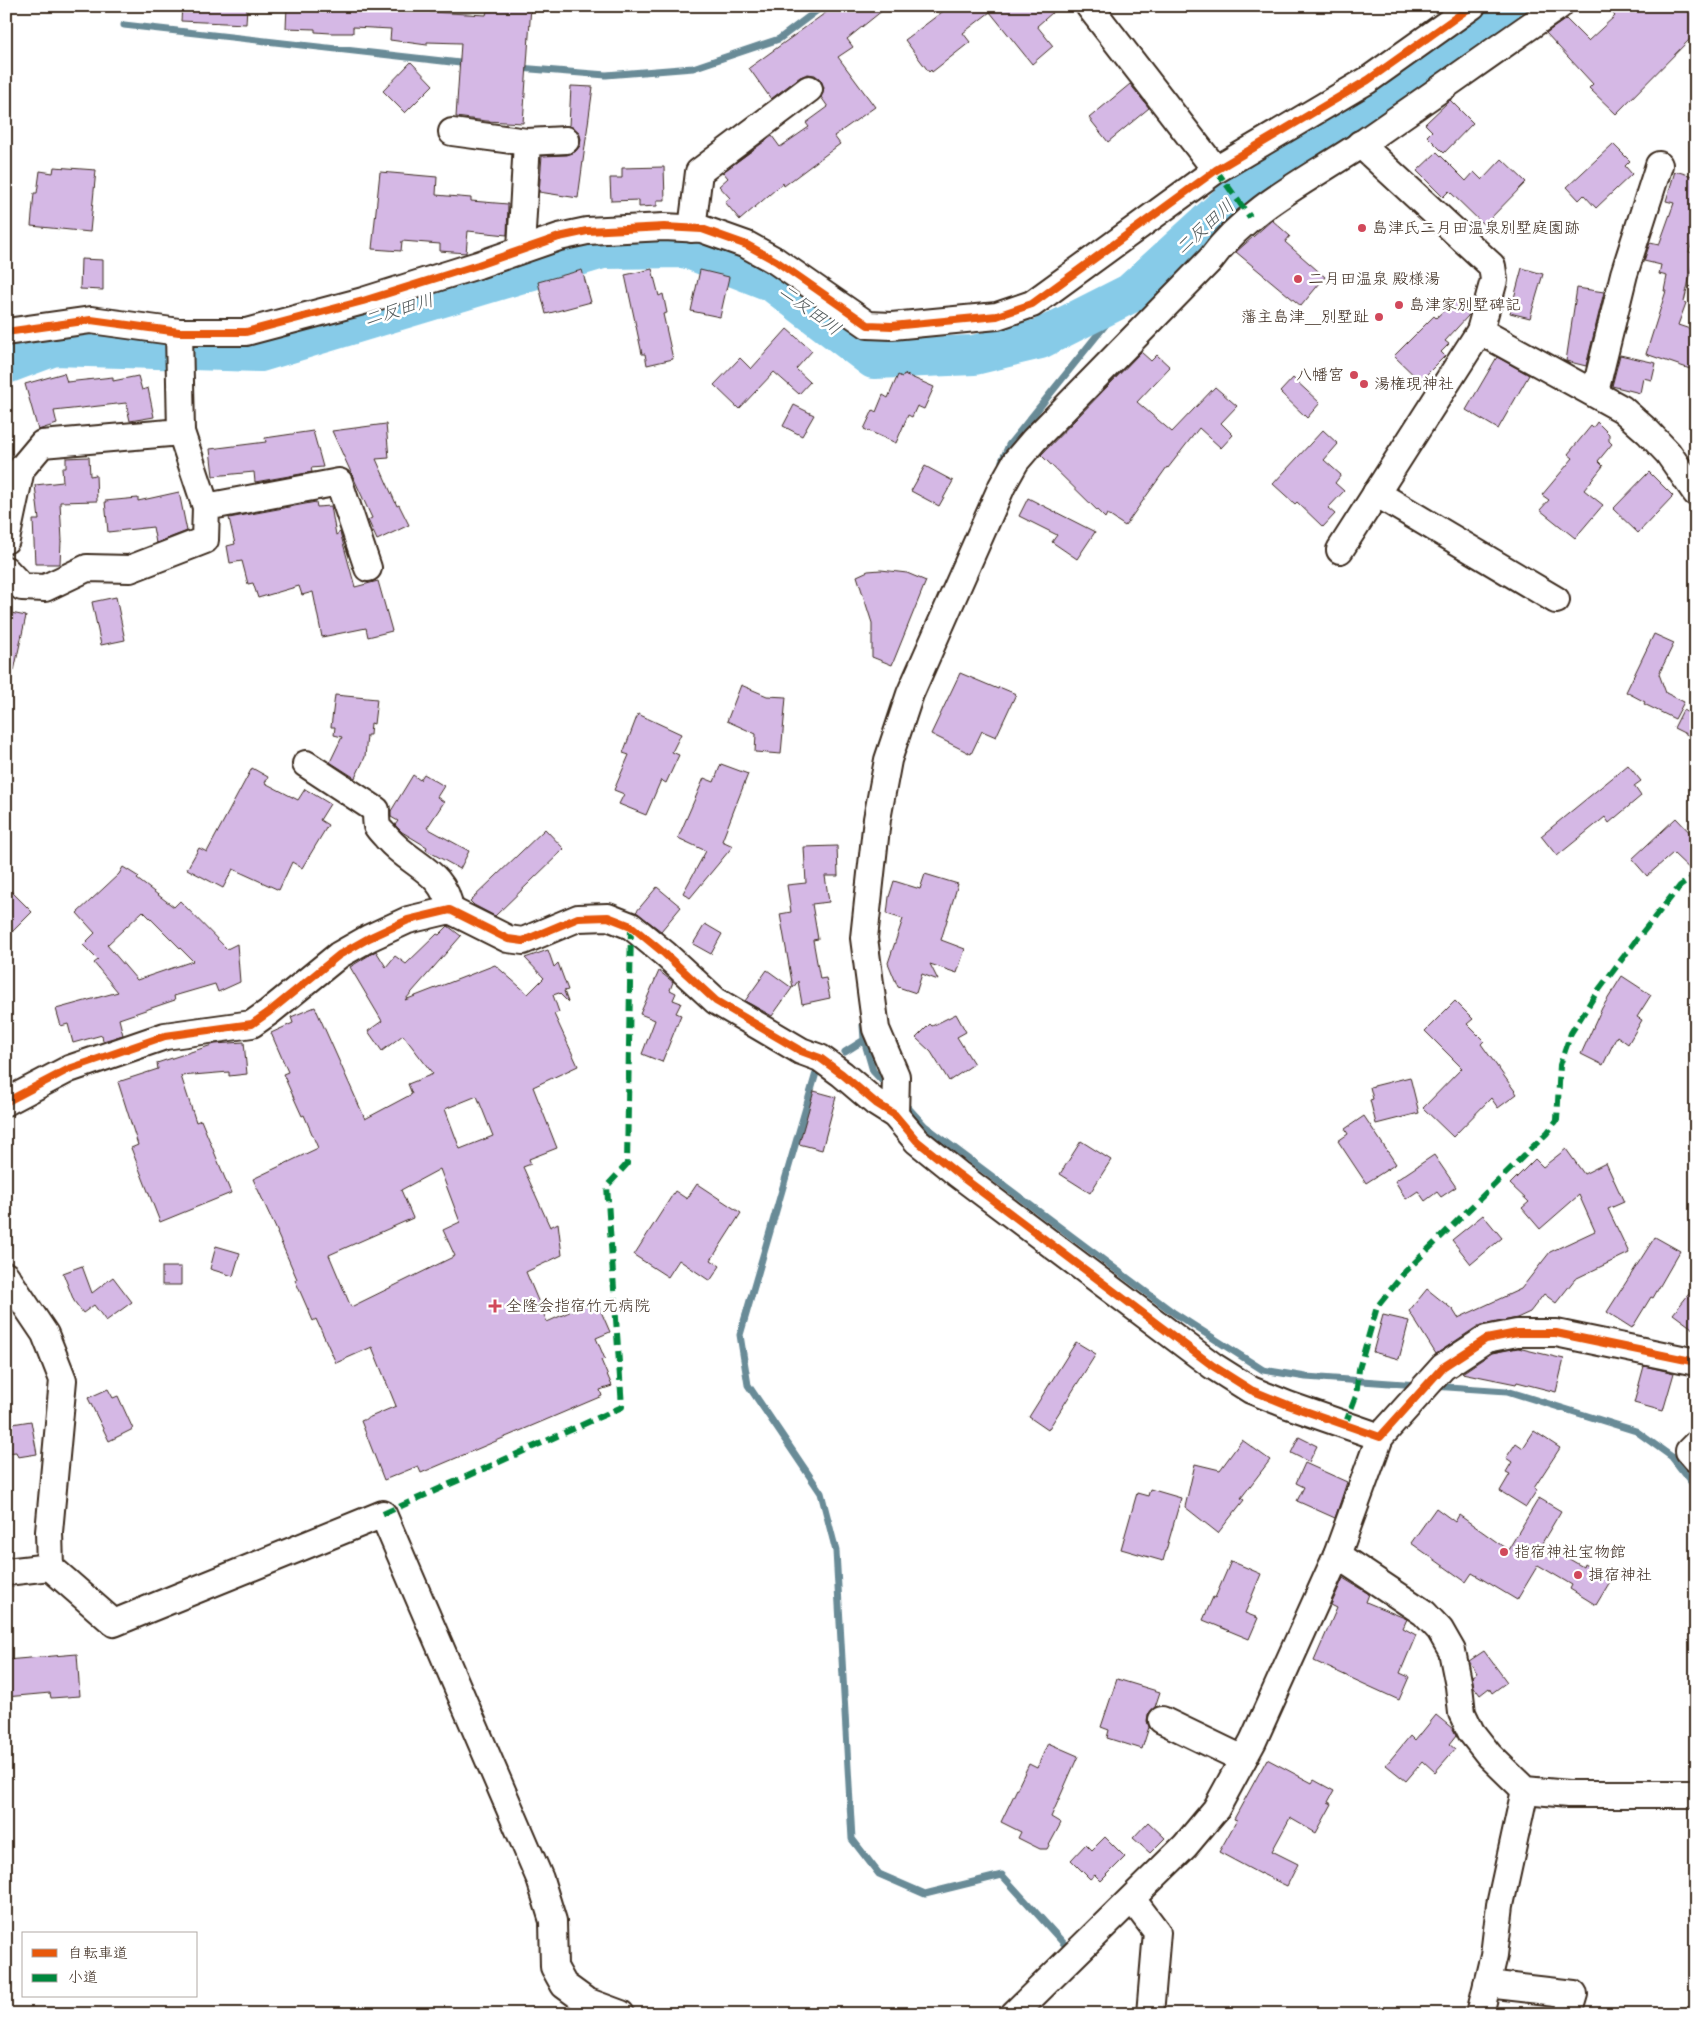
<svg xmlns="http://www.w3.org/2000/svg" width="1702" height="2020" font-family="'Balsamiq Sans','Klee One',sans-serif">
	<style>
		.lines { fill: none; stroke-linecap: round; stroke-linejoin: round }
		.stream { stroke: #698b97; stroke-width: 7 }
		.river { stroke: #87cbe8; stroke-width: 40 }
		.building { fill: #d5b8e5; stroke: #3b2a1e; fill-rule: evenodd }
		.minor-casing { stroke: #3b2a1e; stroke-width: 30 }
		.minor { stroke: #fff; stroke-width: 26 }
		.quiet { stroke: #00873e; stroke-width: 6; stroke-dasharray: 12 6; stroke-linecap: butt }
		.cycleway-casing { stroke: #fff; stroke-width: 11 }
		.cycleway { stroke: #e8590c; stroke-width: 8 }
		.poi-dot { fill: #d1495b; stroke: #fff; stroke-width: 2 }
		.labels { text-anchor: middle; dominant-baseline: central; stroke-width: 5; stroke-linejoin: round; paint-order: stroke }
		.poi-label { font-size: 16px; fill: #3b2a1e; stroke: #fff; text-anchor: start }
		.water-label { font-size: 18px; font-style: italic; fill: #525a5b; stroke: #fff }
	</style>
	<rect width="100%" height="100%" fill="#fff"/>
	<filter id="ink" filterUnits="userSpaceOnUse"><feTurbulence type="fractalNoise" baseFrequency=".02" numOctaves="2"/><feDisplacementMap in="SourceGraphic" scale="10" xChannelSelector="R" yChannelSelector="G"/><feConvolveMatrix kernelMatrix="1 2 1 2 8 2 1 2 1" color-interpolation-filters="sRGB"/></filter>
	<g filter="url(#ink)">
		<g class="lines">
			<!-- stream -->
			<g class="stream">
				<path d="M124 25 469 64"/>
				<path d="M519 68 606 75 693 68 779 39 823 6"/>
				<path d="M1002 461 1009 445 1131 293"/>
				<path d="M864 1040 873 1071 889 1088"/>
				<path d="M845 1052 864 1040 863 1025"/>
				<path d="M816 1073 740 1335 748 1385 821 1493 836 1551 852 1839 879 1874 925 1894 1002 1875 1067 1947"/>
				<path d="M902 1101 925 1126 1174 1313 1263 1370 1306 1377 1418 1385"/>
				<path d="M1433 1386 1507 1391 1636 1431 1672 1457 1696 1488"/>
			</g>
			<!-- river -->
			<path class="river" d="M6 364 54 346 260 352 602 249 686 248 773 282 874 359 974 355 1040 339 1131 293 1234 199 1419 78 1523 6"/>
		</g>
		<!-- building -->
		<g class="building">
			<path d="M182 6H247L246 24 181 21Z"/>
			<path d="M287 6H431L430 12 486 15 487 11H492V6H531L523 123 486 121 456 117 461 43 427 42V45L390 40 391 29 353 27V33H331L315 32V29L286 28Z"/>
			<path d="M835 6H888L847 39 853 47 838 57 875 107 834 136 840 144 784 186 783 183 740 220 725 202 730 198 719 186 728 178 723 172 772 136 780 147 809 127 806 123 828 107 821 97 824 88 821 80 815 75 808 74 800 77 771 99 749 68Z"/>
			<path d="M950 6H1060L1037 26 1053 46 1032 64 990 12 963 33 970 42 932 72 931 70 929 72 905 40Z"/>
			<path d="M1606 6H1696V33L1616 114 1589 88 1593 84 1546 33 1566 19 1588 41 1615 16Z"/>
			<path d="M411 62 433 85 405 113 383 91Z"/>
			<path d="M1130 84 1149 108 1108 142 1089 118Z"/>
			<path d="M571 86 593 87 578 198 539 192 542 156 567 155 575 152 580 146 581 139 579 132 569 126Z"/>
			<path d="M1450 100 1473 123 1444 153 1427 136 1432 131 1425 124Z"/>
			<path d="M1613 144 1630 161 1625 166 1632 174 1596 208 1584 195 1579 200 1567 187Z"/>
			<path d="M1437 152 1466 181 1474 172 1482 180 1502 159 1526 182 1484 225 1449 191 1443 197 1417 171Z"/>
			<path d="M54 167 96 170 90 232 31 226 34 193H37L40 171 53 173Z"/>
			<path d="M664 167 665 200H657V206L639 207V200L611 201 610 178H622V168Z"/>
			<path d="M1675 171 1696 177V230L1689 252 1695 253 1684 302 1686 303 1678 325 1696 331V371L1646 354 1666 291H1664L1667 276 1659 274 1661 265 1644 261 1650 243 1659 245 1674 203 1666 201Z"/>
			<path d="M380 172 437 177 436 195 471 198V201L508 204 507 235 468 231 466 253 440 251V244L402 241 401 251 372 249Z"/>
			<path d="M1272 220 1290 236 1285 242 1325 277 1301 306 1236 252Z"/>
			<path d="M81 259 103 260V290L80 289Z"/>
			<path d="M1522 268 1543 274 1530 318 1510 313Z"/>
			<path d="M652 269 659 296 663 294 667 313 663 314 673 359 647 365 645 354H642L625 275Z"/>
			<path d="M582 270 591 302 546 314 538 282Z"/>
			<path d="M700 270 729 277 720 317 691 311Z"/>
			<path d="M1577 288 1604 292 1586 366 1566 361Z"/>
			<path d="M1456 299 1470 312 1468 316 1445 341 1449 344 1441 352 1445 356 1420 381 1394 356 1434 316 1436 318Z"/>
			<path d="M787 329 812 351 796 369 810 382 799 394 774 372 739 409 714 385 740 358 751 369Z"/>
			<path d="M1141 352 1151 361 1157 355 1170 367 1137 402 1172 432 1215 387 1237 406 1221 423 1233 435 1221 448 1199 428 1168 468 1167 467 1125 526 1107 514 1105 518 1041 455Z"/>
			<path d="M1620 355 1656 363 1652 380 1643 378 1640 393 1612 386Z"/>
			<path d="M1497 357 1529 375 1498 429 1466 410Z"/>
			<path d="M64 373 67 382 113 377V381L138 376 142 390 148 388 154 417 130 421 126 403 54 411 57 424 38 430 25 384Z"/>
			<path d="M904 374 934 387 924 409 917 406 912 417 908 415 896 443 864 429 873 410 876 412 883 395 888 398 898 375 902 377Z"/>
			<path d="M1293 378 1320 403 1307 418 1280 392Z"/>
			<path d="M794 405 814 415 802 436 783 426Z"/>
			<path d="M1597 422 1609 434V441L1612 444 1598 461 1603 466 1584 490 1603 505 1575 538 1540 510 1549 500 1542 495 1573 458 1568 454 1591 426 1593 428Z"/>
			<path d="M386 424 389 458 376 459 397 506 399 505 409 525 377 540 368 520 372 518 332 431Z"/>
			<path d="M1323 430 1338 444 1324 460 1341 475 1335 483 1344 491 1328 508 1335 514 1323 527 1297 502 1295 504 1273 484Z"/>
			<path d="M313 431 323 467 311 468 312 472 255 482 254 472 213 476 210 449 266 442 265 438Z"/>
			<path d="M89 457 90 476 96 475 97 501 60 502 62 541H61L60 564H35L33 520H39L35 485 63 482 62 468H66V458Z"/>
			<path d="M925 466 953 481 939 506 911 491Z"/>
			<path d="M1649 472 1673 496 1638 533 1613 509Z"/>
			<path d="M179 492 187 531 156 543 153 527 108 532 105 501 138 498V501Z"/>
			<path d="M1028 498 1095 532 1077 559 1052 542 1057 535 1019 516Z"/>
			<path d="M316 502 317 507 331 506 336 535 340 532 355 587 378 581 392 631 368 637 366 628 322 637 313 592 302 595 299 586 258 598 253 583 248 584 242 561 230 563 227 546 235 544 229 518Z"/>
			<path d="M881 570 907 573 926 581 892 665 872 657V623L857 576 868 571Z"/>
			<path d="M116 597 125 640 101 645 92 602Z"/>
			<path d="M6 612 26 616 14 671 6 670Z"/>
			<path d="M1654 634 1674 643 1659 674 1666 693 1684 702 1675 719 1644 704 1645 702 1626 692Z"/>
			<path d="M960 673 998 689 999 687 1016 694 996 737 982 731 971 754 931 734Z"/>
			<path d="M741 685 767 696 786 697 781 754 755 752 756 734 727 721Z"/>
			<path d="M335 695 377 699 374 724 371 723 370 735H367L365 757 355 778 330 762 342 737 334 735 335 727H331Z"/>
			<path d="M1683 710 1696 717V739L1674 728Z"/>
			<path d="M638 714 681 734 672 752 679 755 666 783 661 780 646 815 619 804 624 794 614 790 629 755 623 753Z"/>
			<path d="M721 764 748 774 722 841 733 846 690 898 683 893 706 851 678 838 704 778 714 782Z"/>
			<path d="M1628 765 1641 781 1634 786 1641 796 1609 823 1605 817 1557 856 1541 836Z"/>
			<path d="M252 768 268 777 265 783 298 800 305 789 330 804 320 820 328 825 302 868 292 862 279 890 233 869 223 888 187 869 199 848 207 852Z"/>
			<path d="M424 774 444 786 437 797 444 802 427 828 469 851 460 869 426 850 427 847 402 832 395 825 398 821 391 817V811L413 775 420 780Z"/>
			<path d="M1676 818 1696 839V875L1673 853 1647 876 1632 859Z"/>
			<path d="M545 829 564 849 495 916 474 905 470 901Z"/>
			<path d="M837 846 838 876H825L829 902 812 904 818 939 813 940 820 979 826 978 830 998 802 1004 798 981 793 988 780 914 791 912 787 885 806 883 804 847Z"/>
			<path d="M123 867 139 877 137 879 174 907 180 901 227 949 237 944 240 982 218 992 215 984 174 996 175 1000 119 1019 123 1035 103 1041 102 1035 73 1043 68 1024 61 1026 56 1009 118 992 94 963 98 960 83 945 95 933 77 913 119 874ZM143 911 193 961 137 980 107 945Z"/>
			<path d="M925 874 958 884 941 940 965 949 957 973 930 964 938 980 922 974 916 993 898 987 888 963 903 919 887 914 889 897 894 881 920 889Z"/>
			<path d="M6 886 32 912 6 938Z"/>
			<path d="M657 887 681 907 661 931 636 912Z"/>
			<path d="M705 924 722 934 711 954 693 944Z"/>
			<path d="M448 926 461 936 405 1000 495 965 528 994 544 978 525 958 548 950 554 967 558 963 568 990 564 991 568 1002 559 993 553 995 559 1012 554 1014 578 1066 533 1087 557 1148 529 1159 531 1164 523 1167 550 1227 558 1223 562 1255 526 1272 547 1322 596 1300 610 1332 596 1338 605 1359 601 1360 612 1386 600 1390 602 1396 421 1473 418 1466 384 1480 361 1421 396 1406 372 1347 336 1363 316 1319 313 1321 295 1280 297 1279 277 1233H278L253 1179 318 1148 304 1115 302 1116 283 1074 288 1072 271 1033 293 1023 291 1017 315 1007 365 1119 412 1094 408 1084 433 1074 403 1035 382 1051 368 1031 382 1021 350 967 376 951 386 967 395 956 406 964 437 934 439 935ZM477 1096 493 1136 460 1149 445 1109ZM440 1169 460 1222 443 1230 455 1256 351 1307 329 1255 413 1218 401 1190Z"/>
			<path d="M767 970 792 988 772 1016 745 1001Z"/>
			<path d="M659 971 673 982 670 990 676 993 673 1000 681 1003 676 1013 681 1015 662 1062 642 1054 655 1020 640 1014Z"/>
			<path d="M1622 976 1651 995 1637 1017 1642 1020 1628 1044 1617 1036 1603 1065 1581 1054 1602 1008Z"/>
			<path d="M1455 1001 1473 1019 1467 1024 1484 1041 1481 1044 1517 1094 1498 1108 1491 1098 1453 1137 1423 1108 1462 1068 1425 1031Z"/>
			<path d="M956 1014 966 1032 957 1037 974 1064 949 1081 931 1052 916 1038 930 1024 932 1026Z"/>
			<path d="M244 1042 247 1074 229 1076V1072L181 1076 196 1122 201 1120 231 1193 160 1222 131 1148 138 1145 118 1082 158 1069 157 1063 215 1044Z"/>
			<path d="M1410 1077 1419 1113 1376 1124 1370 1100 1373 1099 1370 1087Z"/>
			<path d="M814 1091 836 1097 822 1150 799 1144Z"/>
			<path d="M1364 1116 1396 1164 1366 1183 1338 1141 1348 1134 1345 1129Z"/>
			<path d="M1081 1141 1111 1160 1090 1193 1060 1174Z"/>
			<path d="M1566 1149 1584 1174 1606 1163 1624 1202 1608 1209 1629 1253 1575 1279 1556 1303 1544 1294 1530 1312 1517 1318 1478 1326 1436 1354 1409 1311 1427 1289 1453 1310 1458 1318 1521 1289 1550 1252 1595 1231 1579 1195 1540 1229 1522 1208 1529 1202 1510 1184 1535 1159 1543 1167Z"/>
			<path d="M1434 1155 1456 1187 1441 1197 1437 1192 1425 1201 1418 1191 1406 1199 1395 1181Z"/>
			<path d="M697 1184 741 1213 711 1260 720 1266 710 1281 679 1260 668 1277 634 1255 675 1191 687 1199Z"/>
			<path d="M1483 1215 1502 1238 1471 1264 1452 1240Z"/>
			<path d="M1655 1237 1680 1251 1653 1298 1651 1297 1632 1328 1607 1312Z"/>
			<path d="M216 1246 240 1253 233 1276 210 1269Z"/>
			<path d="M82 1266 92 1293 113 1277 132 1302 106 1321 94 1305 83 1313 74 1301 63 1273Z"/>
			<rect x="162" y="1267" width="19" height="18"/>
			<path d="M1696 1285V1331L1673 1314Z"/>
			<path d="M1383 1315 1409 1321 1399 1359 1373 1352Z"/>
			<path d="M1076 1342 1096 1354 1048 1430 1029 1417Z"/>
			<path d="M1518 1348 1564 1359 1556 1392 1517 1382 1516 1384 1462 1373 1492 1353Z"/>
			<path d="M1644 1366 1674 1373 1663 1411 1634 1403Z"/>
			<path d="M108 1389 113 1398 118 1396 133 1429 109 1441 88 1398Z"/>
			<path d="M31 1421 37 1454 18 1457 16 1452 6 1453V1425Z"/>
			<path d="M1534 1431 1560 1448 1534 1488 1537 1490 1526 1507 1500 1491 1510 1474 1506 1472 1512 1462 1506 1458 1516 1443 1523 1448Z"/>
			<path d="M1299 1437 1317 1446 1309 1462 1291 1453Z"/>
			<path d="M1242 1440 1270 1460 1241 1498 1244 1500 1218 1533 1185 1507 1195 1464 1220 1470Z"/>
			<path d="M1305 1463 1347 1482 1335 1518 1297 1501 1304 1487 1296 1483Z"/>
			<path d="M1150 1489 1181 1498 1163 1561 1121 1549 1137 1493 1148 1496Z"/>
			<path d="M1539 1498 1561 1511 1542 1543 1583 1567 1584 1564 1611 1580 1596 1605 1570 1589 1572 1585 1538 1565 1517 1600 1472 1573 1466 1582 1411 1543 1436 1508 1455 1522 1459 1515 1508 1550Z"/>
			<path d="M1231 1561 1261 1574 1245 1613 1258 1618 1249 1639 1203 1620 1213 1597 1215 1598Z"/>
			<path d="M1343 1578 1369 1594 1366 1602 1407 1619 1403 1628 1416 1635 1400 1673 1409 1677 1399 1700 1314 1661 1337 1608 1331 1605Z"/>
			<path d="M1484 1651 1507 1682 1492 1693 1489 1688 1480 1695 1474 1687 1472 1676 1477 1673 1469 1661Z"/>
			<path d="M77 1654 80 1696 51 1698 50 1693 6 1697V1660Z"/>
			<path d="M1117 1679 1160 1692 1155 1707 1148 1714 1147 1721 1149 1727 1142 1749 1107 1738 1109 1730 1101 1727Z"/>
			<path d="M1436 1715 1453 1729 1456 1735 1449 1744 1455 1749 1435 1772 1423 1761 1406 1781 1386 1765 1410 1736 1415 1741Z"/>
			<path d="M1048 1743 1078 1756 1051 1817 1061 1823 1047 1849H1040L1018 1838 1021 1832 1001 1822 1029 1764 1037 1768Z"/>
			<path d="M1267 1759 1312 1783 1314 1780 1334 1791 1328 1802 1332 1804 1316 1833 1290 1818 1272 1851 1298 1864 1287 1886 1260 1873V1874L1219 1852 1237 1820 1234 1819Z"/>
			<path d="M1148 1822 1165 1838 1150 1853 1133 1838Z"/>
			<path d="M1105 1837 1125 1857 1101 1881 1095 1875 1090 1879 1071 1860 1086 1844 1092 1850Z"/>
		</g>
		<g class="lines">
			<defs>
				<g id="minor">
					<path d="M1089 6 1216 170"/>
					<path d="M452 132 527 142"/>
					<path d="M1360 144 1492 266 1494 280 1480 331 1622 409 1648 432 1668 453 1696 493"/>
					<path d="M692 229 699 172 809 89"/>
					<path d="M521 248 527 142 566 140"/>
					<path d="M6 332 91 320 179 332H246L363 301 478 265 559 237 587 231 664 227 702 229 747 245 776 261 868 325 892 326 997 316 1032 304 1216 170 1368 80 1472 6"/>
					<path d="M1595 392 1624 274 1659 165"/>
					<path d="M181 432 206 507"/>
					<path d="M1376 493 1556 600"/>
					<path d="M6 540 21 469 42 444 181 432 179 332"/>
					<path d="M1340 550 1480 331"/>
					<path d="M6 570 22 587 45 588 87 568 130 569 205 540 206 507 339 482 368 568"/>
					<path d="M306 764 376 810C376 815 376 822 377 826 379 830 385 835 387 838 411 866 445 871 450 910"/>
					<path d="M6 1102 69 1069 165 1036 252 1024 269 1012 339 955 369 938 408 920 450 910 508 939 523 941 578 918 608 917 631 926 665 954 716 1001 801 1051 820 1058 842 1074 876 1103 895 1115 917 1141 958 1174 1213 1366 1251 1390 1288 1405 1380 1437 1443 1367 1486 1339 1517 1333H1556L1696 1362"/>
					<path d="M895 1115 896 1076 876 1029 864 938 877 819 888 760 910 694 1002 486 1016 461 1034 440 1211 259C1247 209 1309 179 1360 145 1427 99 1492 52 1559 6"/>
					<path d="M6 1276 45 1334 63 1380 49 1532 50 1567 114 1623 383 1514 540 1879 553 1921 554 1967 564 1985 586 2001 621 2014"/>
					<path d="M1696 1444 1689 1451 1696 1459"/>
					<path d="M1337 1555 1424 1613 1440 1630 1452 1651 1459 1686 1462 1713 1471 1732 1489 1755 1525 1790 1568 1794H1696"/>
					<path d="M6 1572 50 1567"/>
					<path d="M1162 1720 1243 1759"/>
					<path d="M1132 1899 1157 1932 1150 2014"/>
					<path d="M1487 1984 1574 1994 1568 2014"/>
					<path d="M1014 2014 1185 1846 1216 1809 1253 1741 1337 1555 1380 1437"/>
					<path d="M1480 2014 1494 1955 1500 1905 1525 1790"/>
				</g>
			</defs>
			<!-- minor casing -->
			<use href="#minor" class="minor-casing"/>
			<!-- minor -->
			<use href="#minor" class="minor"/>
			<!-- quiet -->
			<g class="quiet">
				<path d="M1216 170 1250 217"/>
				<path d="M1345 1425 1356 1396 1359 1369 1377 1307 1405 1272 1547 1133 1557 1120 1560 1065 1571 1033 1595 995 1634 943 1680 886 1696 875"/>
				<path d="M383 1514 622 1407 607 1186 627 1164 631 926"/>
			</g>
			<defs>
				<g id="cycleway">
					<path d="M6 332 91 320 179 332H246L363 301 478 265 559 237 587 231 664 227 702 229 747 245 776 261 868 325 892 326 997 316 1032 304 1216 170 1368 80 1472 6"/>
					<path d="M6 1102 69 1069 165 1036 252 1024 269 1012 339 955 369 938 408 920 450 910 508 939 523 941 578 918 608 917 631 926 665 954 716 1001 801 1051 820 1058 842 1074 876 1103 895 1115 917 1141 958 1174 1213 1366 1251 1390 1288 1405 1380 1437 1443 1367 1486 1339 1517 1333H1556L1696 1362"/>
				</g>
			</defs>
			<!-- cycleway casing -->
			<use href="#cycleway" class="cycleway-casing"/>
			<!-- cycleway -->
			<use href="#cycleway" class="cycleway"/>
		</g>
	</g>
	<!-- markers -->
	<g class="poi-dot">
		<circle cx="1362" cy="228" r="5"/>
		<circle cx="1298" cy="279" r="5"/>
		<circle cx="1399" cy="305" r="5"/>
		<circle cx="1379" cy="317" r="5"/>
		<circle cx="1354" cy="375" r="5"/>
		<circle cx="1364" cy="384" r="5"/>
		<path d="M492.5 1298.5h5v5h5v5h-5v5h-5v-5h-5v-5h5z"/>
		<circle cx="1504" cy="1552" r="5"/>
		<circle cx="1578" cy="1575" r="5"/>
	</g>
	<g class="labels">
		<!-- poi labels -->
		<g class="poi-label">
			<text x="1372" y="228">島津氏二月田温泉別墅庭園跡</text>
			<text x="1308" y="279">二月田温泉 殿様湯</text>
			<text x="1409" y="305">島津家別墅碑記</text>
			<text x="1369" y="317" text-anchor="end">藩主島津＿別墅趾</text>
			<text x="1344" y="375" text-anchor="end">八幡宮</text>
			<text x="1374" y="384">湯権現神社</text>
			<text x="506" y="1306">全隆会指宿竹元病院</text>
			<text x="1514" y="1552">指宿神社宝物館</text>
			<text x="1588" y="1575">揖宿神社</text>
		</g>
		<!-- water labels -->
		<g class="water-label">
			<text transform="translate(1205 227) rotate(-42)">二反田川</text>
			<text transform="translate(399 310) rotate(-17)">二反田川</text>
			<text transform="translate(810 310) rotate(37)">二反田川</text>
		</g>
	</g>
	<!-- margin -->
	<rect width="1702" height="2020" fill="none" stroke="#fff" stroke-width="25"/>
	<rect x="12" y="12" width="1677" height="1995" fill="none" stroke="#3b2a1e" stroke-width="2" filter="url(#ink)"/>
	<!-- legend -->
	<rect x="22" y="1932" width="175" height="65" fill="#ffffff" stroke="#b1aaa5"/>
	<rect x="32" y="1949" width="25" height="8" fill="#e8590c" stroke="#b1aaa5"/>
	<text x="68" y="1958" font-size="15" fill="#3b2a1e">自転車道</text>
	<rect x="32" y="1974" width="25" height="8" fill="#00873e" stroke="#b1aaa5"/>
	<text x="68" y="1982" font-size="15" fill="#3b2a1e">小道</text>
</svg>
